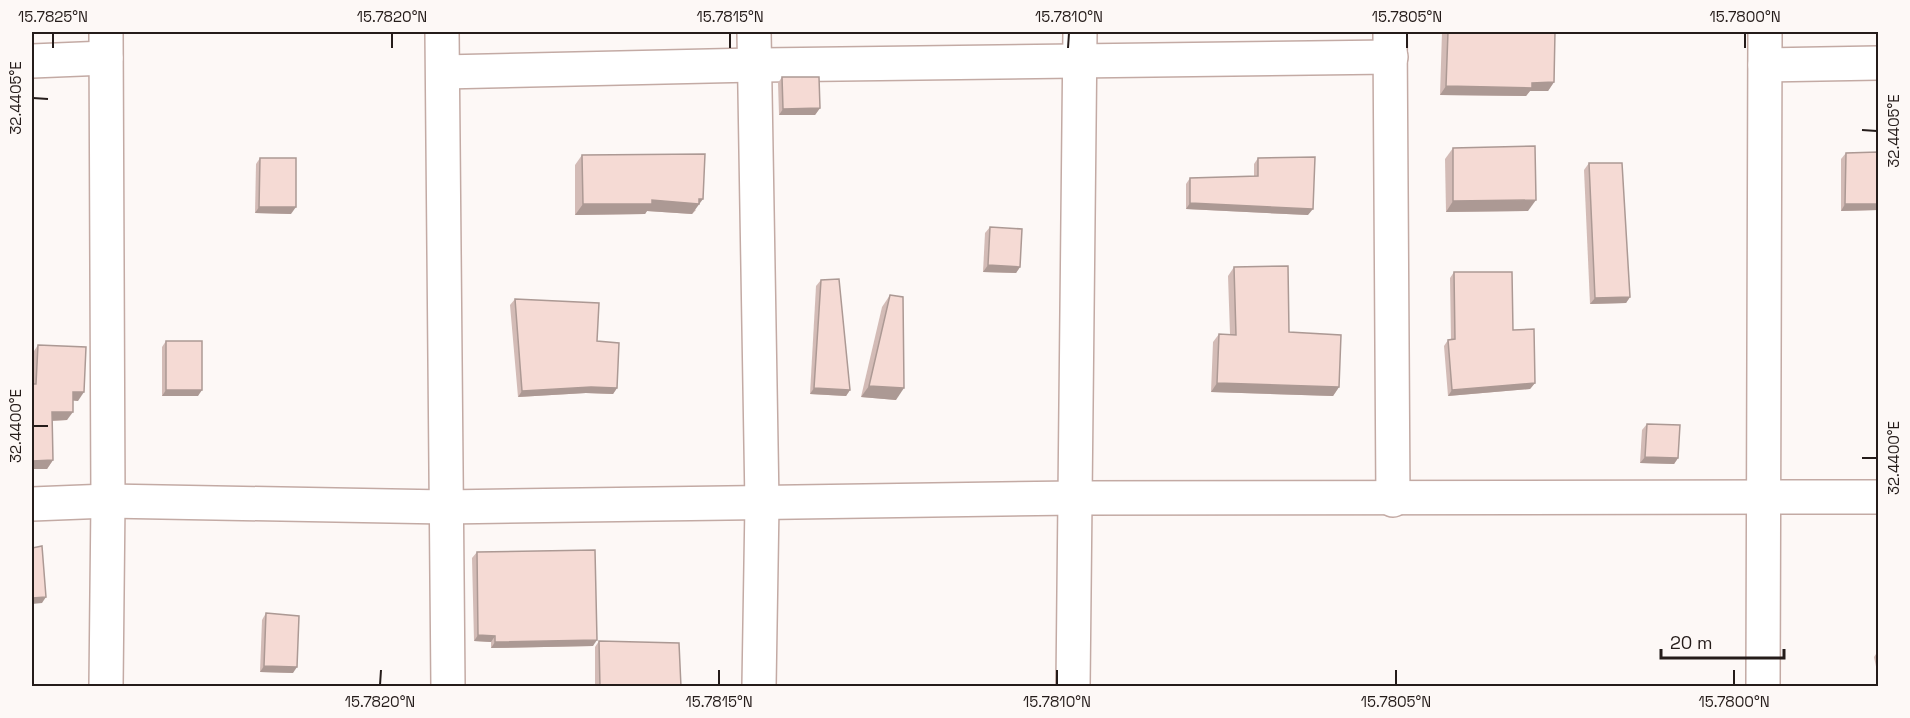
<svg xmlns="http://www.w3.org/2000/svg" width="1910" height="718" font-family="'Space Grotesk',sans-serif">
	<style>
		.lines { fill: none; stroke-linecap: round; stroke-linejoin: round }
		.minor-casing { stroke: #c3aaa4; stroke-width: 36 }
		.minor { stroke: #fff; stroke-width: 33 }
		.wall { fill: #d3bbb6 }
		.shaded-wall { fill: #ac9994 }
		.building { fill: #f5dad4; stroke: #ac9994; stroke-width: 1.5 }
		.ticks { fill: none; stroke: #251c1a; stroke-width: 2 }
		.neatline { fill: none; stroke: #251c1a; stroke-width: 2 }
		.ticks-label { font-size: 15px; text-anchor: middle; fill: #251c1a }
	</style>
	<rect width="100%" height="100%" fill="#fdf8f6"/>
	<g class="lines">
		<defs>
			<g id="minor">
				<path d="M442 32 448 686"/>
				<path d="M754 32 762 504 759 686"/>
				<path d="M1390 32 1393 500"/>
				<path d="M32 61 106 58"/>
				<path d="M1765 65 1878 63"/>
				<path d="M443 72 754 65 1391 57"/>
				<path d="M32 504 108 501 445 507 1076 498 1878 497"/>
				<path d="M106 686 108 501 106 32"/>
				<path d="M1073 686 1080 32"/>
				<path d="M1763 686 1765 32"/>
			</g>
		</defs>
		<!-- minor casing -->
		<use href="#minor" class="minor-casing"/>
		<!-- minor -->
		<use href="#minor" class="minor"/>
	</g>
	<!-- wall -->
	<g class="wall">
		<path d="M1442 32H1555L1554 82 1548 91H1530L1526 96 1440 95Z"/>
		<path d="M782 77 820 108 815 115H779L778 83Z"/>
		<path d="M1453 148 1528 211 1446 212 1445 159Z"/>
		<path d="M1878 152V210L1841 211V159L1846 153Z"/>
		<path d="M582 155 696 210 692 214 647 211 645 214 575 215V165Z"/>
		<path d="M260 158 291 214 255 213 256 164Z"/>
		<path d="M1258 158 1308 215 1186 209V184L1190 178 1254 176V164Z"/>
		<path d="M1589 163 1630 297 1626 303 1590 304 1584 170Z"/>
		<path d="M990 227 1020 267 1016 273 983 272 985 233Z"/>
		<path d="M1234 267 1289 332 1339 387 1333 396 1211 392 1213 342 1219 334H1230L1228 276Z"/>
		<path d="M1454 272 1513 330 1535 383 1530 389 1448 396 1444 346 1448 340H1451L1450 278Z"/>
		<path d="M821 280 850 390 846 396 810 394 816 286Z"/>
		<path d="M890 295 896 400 861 397 882 307Z"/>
		<path d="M515 299 597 341 617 388 613 394 586 393 518 397 510 305Z"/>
		<path d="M166 341 198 396H162V347Z"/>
		<path d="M38 345 78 401 73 400 67 420 52 421 53 460 47 469H32V354Z"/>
		<path d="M1647 424 1678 458 1674 464 1640 463 1642 430Z"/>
		<path d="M477 552 593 646 491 648V642L474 641 472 558Z"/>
		<path d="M266 613 293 673 260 672 262 620Z"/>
		<path d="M599 641 681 687H595V647Z"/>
		<path d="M1878 651V676L1874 657Z"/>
	</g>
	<!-- shaded-wall -->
	<g class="shaded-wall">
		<path d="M242 32H293L291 34Z"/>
		<path d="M356 32H379L378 33Z"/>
		<path d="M1554 82 1548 91H1530L1526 96 1440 95 1446 86Z"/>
		<path d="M820 108 815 115H779L783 109Z"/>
		<path d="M703 199 692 214 647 211 645 214 575 215 583 204 652 200Z"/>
		<path d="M1536 200 1528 211 1446 212 1453 201Z"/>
		<path d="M1190 203 1313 209 1308 215 1186 209Z"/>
		<path d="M1845 204H1878V210L1841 211Z"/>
		<path d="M259 207H296L291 214 255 213Z"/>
		<path d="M988 265 1020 267 1016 273 983 272Z"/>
		<path d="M1630 297 1626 303 1590 304 1595 298Z"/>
		<path d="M1217 383 1339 387 1333 396 1211 392Z"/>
		<path d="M1535 383 1530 389 1448 396 1452 390Z"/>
		<path d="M869 386 904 388 896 400 861 397Z"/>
		<path d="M591 387 617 388 613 394 586 393 518 397 522 391Z"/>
		<path d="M814 388 850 390 846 396 810 394Z"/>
		<path d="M166 390H202L198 396H162Z"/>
		<path d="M73 392H84L78 401 67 400Z"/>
		<path d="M52 412H73L67 420 46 421Z"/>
		<path d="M1645 457 1678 458 1674 464 1640 463Z"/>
		<path d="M53 460 47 469H32V461Z"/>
		<path d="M46 597 42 603 32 604V598Z"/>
		<path d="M478 635 495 636 491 642 474 641Z"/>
		<path d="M597 640 593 646 491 648 495 642Z"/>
		<path d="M264 666 297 667 293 673 260 672Z"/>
	</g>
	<!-- building -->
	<g class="building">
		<path d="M1448 32H1555L1554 82 1532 83V88L1446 86Z"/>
		<path d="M782 77H819L820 108 783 109Z"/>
		<path d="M1535 146 1536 200 1453 201V148Z"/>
		<path d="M1878 152V204H1845L1846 153Z"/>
		<path d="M705 154 703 199H699V204L652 200V204H583L582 155Z"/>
		<path d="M1315 157 1313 209 1190 203V178L1258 176V158Z"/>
		<path d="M260 158H296V207H259Z"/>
		<path d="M1589 163H1622L1630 297 1595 298Z"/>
		<path d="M990 227 1022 229 1020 267 988 265Z"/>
		<path d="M1288 266 1289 332 1341 335 1339 387 1217 383 1219 334 1236 335 1234 267Z"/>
		<path d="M1454 272H1512L1513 330 1534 329 1535 383 1452 390 1448 340 1455 339Z"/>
		<path d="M839 279 850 390 814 388 821 280Z"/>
		<path d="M890 295 903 297 904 388 869 386Z"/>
		<path d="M515 299 599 303 597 341 619 343 617 388 591 387 522 391Z"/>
		<rect x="166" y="341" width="36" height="49"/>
		<path d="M38 345 86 347 84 392H73V412H52L53 460 32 461V384H36Z"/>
		<path d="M1647 424 1680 425 1678 458 1645 457Z"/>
		<path d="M42 546 46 597 32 598V548Z"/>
		<path d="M595 550 597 640 495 642V636L478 635 477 552Z"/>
		<path d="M266 613 299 616 297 667 264 666Z"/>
		<path d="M599 641 679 643 681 687H600Z"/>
	</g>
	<!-- ticks -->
	<path class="ticks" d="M53 48V33M392 48V33M730 48V33M1068 48 1069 33M1407 48V33M1745 48V33M33 98 48 99M1862 130 1877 131M33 426H48M1862 458H1877M380 685 381 670M719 685V670M1057 685V670M1396 685V670M1734 685V670"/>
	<!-- border -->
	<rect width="1910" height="718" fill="none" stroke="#fdf8f6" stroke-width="66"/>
	<!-- scale -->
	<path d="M1661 649v9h123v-9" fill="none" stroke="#251c1a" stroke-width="3"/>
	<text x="1670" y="649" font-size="18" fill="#251c1a" stroke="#fdf8f6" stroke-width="4.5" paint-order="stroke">20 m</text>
	<rect x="33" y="33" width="1844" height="652" class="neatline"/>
	<g class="ticks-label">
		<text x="53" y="22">15.7825°N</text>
		<text x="392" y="22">15.7820°N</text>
		<text x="730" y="22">15.7815°N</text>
		<text x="1069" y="22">15.7810°N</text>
		<text x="1407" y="22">15.7805°N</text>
		<text x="1745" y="22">15.7800°N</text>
		<text transform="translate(16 98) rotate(-90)" y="5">32.4405°E</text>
		<text transform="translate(1894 131) rotate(-90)" y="5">32.4405°E</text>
		<text transform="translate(16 426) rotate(-90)" y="5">32.4400°E</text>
		<text transform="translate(1894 458) rotate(-90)" y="5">32.4400°E</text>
		<text x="380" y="707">15.7820°N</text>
		<text x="719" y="707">15.7815°N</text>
		<text x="1057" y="707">15.7810°N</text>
		<text x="1396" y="707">15.7805°N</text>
		<text x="1734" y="707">15.7800°N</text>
	</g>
</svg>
